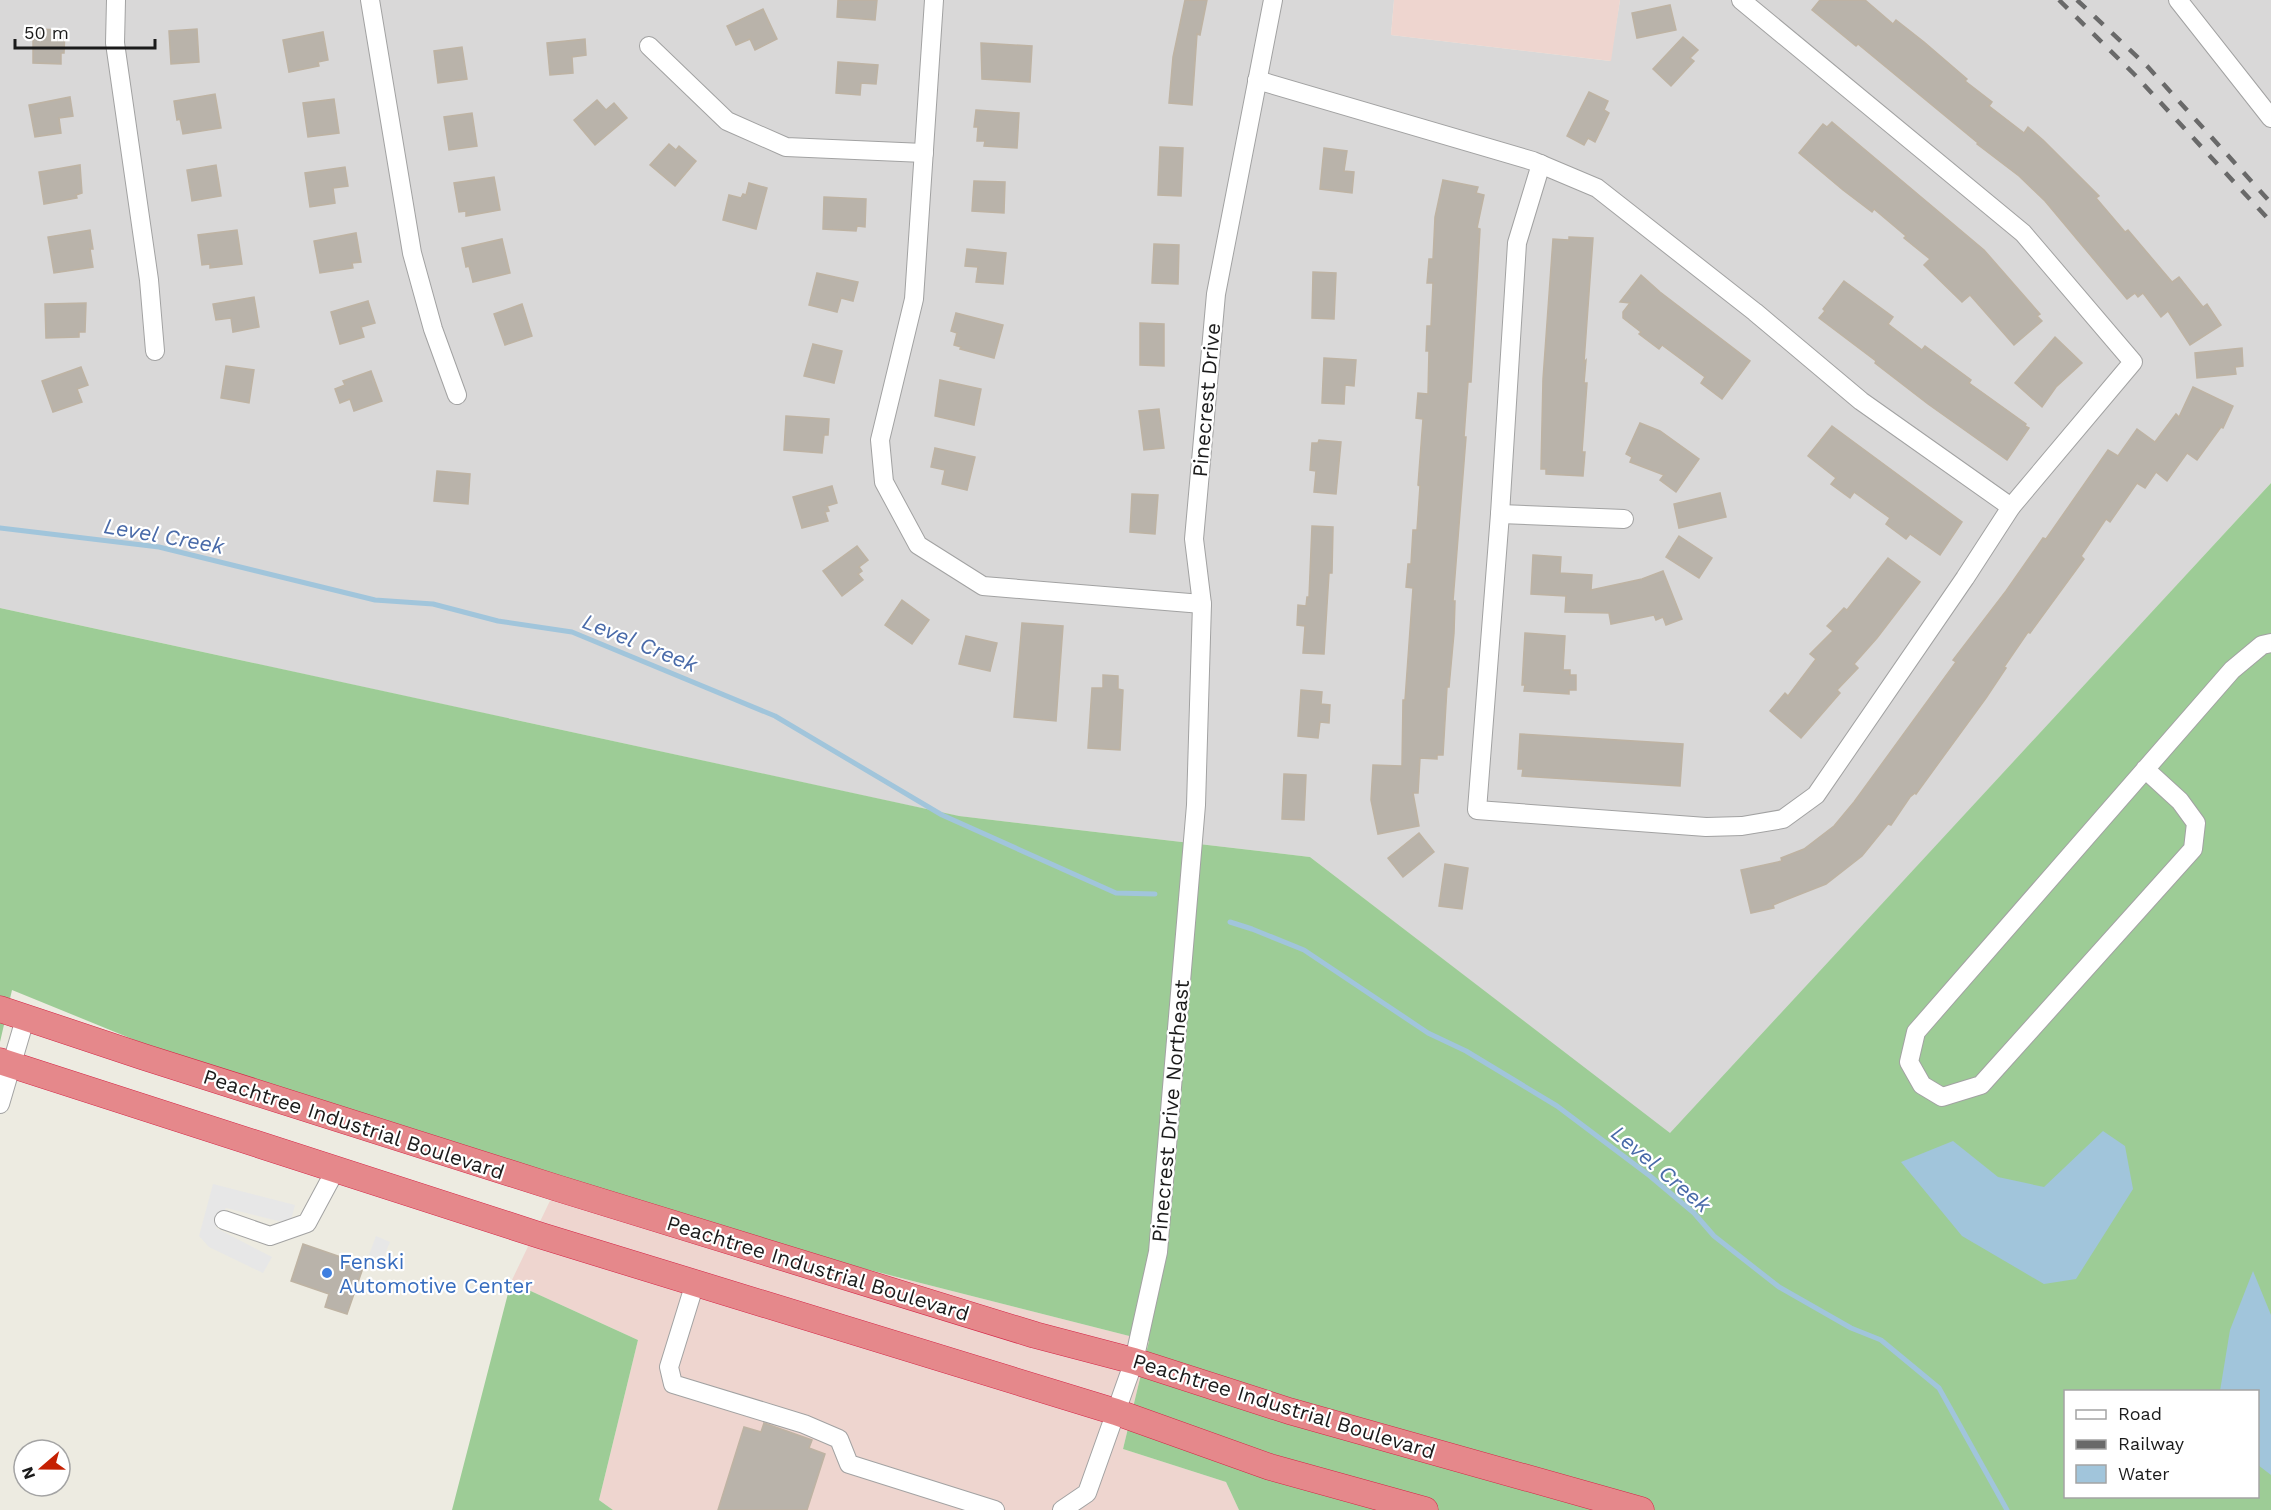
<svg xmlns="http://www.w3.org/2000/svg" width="2271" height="1510" font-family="'Work Sans',sans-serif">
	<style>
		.residential { fill: #d9d8d8 }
		.commercial { fill: #eed5cf }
		.forest { fill: #9dcc96; fill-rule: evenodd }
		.parking { fill: #e7e7e7 }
		.water { fill: #a1c5db }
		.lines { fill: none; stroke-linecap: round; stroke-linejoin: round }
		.stream { stroke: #a1c5db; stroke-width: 5 }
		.building { fill: #b9b3aa; stroke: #beb3a3; stroke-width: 1.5 }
		.minor-casing { stroke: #a2a2a2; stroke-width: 20 }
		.highway-casing { stroke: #d42546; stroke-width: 27 }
		.minor { stroke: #fff; stroke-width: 18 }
		.highway { stroke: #e5888b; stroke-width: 26 }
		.rail { stroke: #696969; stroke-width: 4.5; stroke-dasharray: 12 12; stroke-linecap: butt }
		.shop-dot { fill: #3f7fe0; stroke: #fff; stroke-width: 2 }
		.labels { text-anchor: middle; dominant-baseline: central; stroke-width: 4.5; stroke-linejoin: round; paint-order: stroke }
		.street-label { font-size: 21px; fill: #1b1b1b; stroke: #fff }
		.shop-label { font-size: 21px; fill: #366cbe; stroke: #fff; text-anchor: start }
		.water-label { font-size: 22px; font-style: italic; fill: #4a6ba9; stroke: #fff }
	</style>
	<rect width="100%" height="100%" fill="#edebe1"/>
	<!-- residential -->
	<path class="residential" d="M0 0H1394L1391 35 1610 61 1620 0H2271V483L1670 1134 1310 857 958 816 0 608Z"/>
	<!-- commercial -->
	<g class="commercial">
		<path d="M1394 0H1620L1611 61 1391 35Z"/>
		<path d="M559 1182 834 1261 1149 1341 1123 1449 1226 1482 1239 1510H613L599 1500 638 1340 511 1282Z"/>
	</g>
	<!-- forest -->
	<g class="forest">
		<path d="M2271 483V1510H1239L1226 1482 1123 1449 1149 1341 834 1261 331 1120 12 990 0 1042V608L959 816 1310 857 1670 1133ZM2066 1392H2258V1496H2066Z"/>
		<path d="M511 1282 638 1340 599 1500 613 1510H452Z"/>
	</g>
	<!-- parking -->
	<g class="parking">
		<path d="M213 1184 295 1205 290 1224 226 1208 216 1228 272 1257 263 1273 209 1247 199 1236Z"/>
		<path d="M376 1236 390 1242 382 1261 369 1255Z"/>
	</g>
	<!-- water -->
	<g class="water">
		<path d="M2103 1131 2125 1146 2133 1189 2076 1279 2044 1284 1962 1236 1901 1162 1953 1141 1998 1177 2044 1187Z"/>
		<path d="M2253 1271 2271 1315V1475L2258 1465V1392L2220 1391 2230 1330Z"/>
	</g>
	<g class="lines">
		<!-- stream -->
		<g class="stream">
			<path d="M0 528 159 547 375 600 433 604 498 621 572 632 775 716 942 815 1116 893 1155 894"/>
			<path d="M1230 922 1252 929 1304 950 1428 1033 1466 1051 1557 1106 1650 1176 1694 1213 1714 1236 1779 1287 1851 1328 1881 1340 1939 1388 2007 1510"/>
		</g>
	</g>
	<!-- building -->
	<g class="building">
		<path d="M838 0H877L875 20 837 17Z"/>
		<path d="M1185 0H1207L1200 35 1197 34 1192 105 1169 103 1173 57Z"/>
		<path d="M1820 0H1865L1893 24 1896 20 1924 42 1967 79 1965 81 1992 102 1989 106 2024 133 2028 127 2043 140 2099 196 2096 198 2125 232 2128 230 2172 282 2179 277 2203 307 2207 304 2221 325 2190 345 2168 311 2161 317 2143 293 2138 297 2135 293 2127 299 2045 201 2019 176 1977 144 1978 143 1858 44 1856 46 1812 10Z"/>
		<path d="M1670 5 1676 30 1637 38 1632 13Z"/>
		<path d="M763 9 777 39 755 50 750 39 736 45 727 26Z"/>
		<path d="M33 29 65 30 64 53H61V64L33 63Z"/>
		<path d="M197 29 199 62 171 64 169 31Z"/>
		<path d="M323 32 328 60 318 62 319 66 289 72 283 40Z"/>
		<path d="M1683 37 1698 50 1690 58 1694 61 1671 86 1653 69Z"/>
		<path d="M585 39 586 55 572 57 573 73 550 75 547 43Z"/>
		<path d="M981 43 1032 46 1030 82 982 79Z"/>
		<path d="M462 47 467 79 438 83 434 51Z"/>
		<path d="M838 62 878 65 876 84 861 83 860 95 836 93Z"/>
		<path d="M1589 92 1608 101 1604 110 1609 113 1595 142 1588 138 1584 145 1567 136Z"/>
		<path d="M215 94 221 128 183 134 180 119 177 120 174 101Z"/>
		<path d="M70 97 73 116 59 118 61 133 35 137 29 105Z"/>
		<path d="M334 99 339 133 308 137 303 103Z"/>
		<path d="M597 100 606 110 614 103 627 118 595 145 574 120Z"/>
		<path d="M976 110 1019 113 1017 148 984 146 985 141H977L978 127H974Z"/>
		<path d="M472 113 477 146 449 150 444 117Z"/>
		<path d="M1832 122 1984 250 2040 314 2037 316 2042 321 2014 345 1970 295 1962 302 1924 265 1930 259 1904 238 1906 236 1874 209 1872 212 1843 190 1799 153 1823 124 1827 127Z"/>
		<path d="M669 144 676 150 679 146 696 161 675 186 650 165Z"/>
		<path d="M1160 147 1183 148 1181 196 1158 195Z"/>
		<path d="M1324 148 1347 151 1344 171 1354 172 1352 193 1320 189Z"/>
		<path d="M80 165 82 193 76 195 77 198 44 204 39 172Z"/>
		<path d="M216 165 221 196 192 201 187 170Z"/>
		<path d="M345 167 348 186 333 188 335 203 310 207 305 173Z"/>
		<path d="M494 177 500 210 466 216V211L459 212 454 183Z"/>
		<path d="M1443 180 1478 187 1476 193 1484 195 1477 228 1480 229 1471 382H1468L1464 437H1466L1453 601H1455L1454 633 1449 687H1447L1443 755H1437V759L1420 758 1418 793H1413L1419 826 1378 834 1371 800 1373 765 1402 766 1403 700H1405L1413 588 1406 587 1408 564H1411L1413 530H1417L1420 486 1418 485 1423 419 1416 418 1418 393 1428 394 1429 351H1426L1427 326H1431L1433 283H1427L1429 259H1433L1435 217Z"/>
		<path d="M974 181 1005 182 1004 213 972 211Z"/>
		<path d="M749 183 767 188 756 229 723 220 729 195 741 198 743 194 746 195Z"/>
		<path d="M824 197 866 199 865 227 857 226 856 231 823 229Z"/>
		<path d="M90 230 93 249H90L93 267 54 273 48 237Z"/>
		<path d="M237 230 242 264 210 268V264L202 265 198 235Z"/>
		<path d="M356 233 361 262 352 263 353 268 320 273 314 241Z"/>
		<path d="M1569 237 1593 238 1584 362 1586 360 1584 383H1587L1582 452H1585L1583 476 1546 474V469H1541L1543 379 1553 239 1569 240Z"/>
		<path d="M502 239 510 273 473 282 469 266 466 267 462 248Z"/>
		<path d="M1154 244 1179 245 1178 284 1152 283Z"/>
		<path d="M967 249 1006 253 1003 284 976 282 978 267 965 266Z"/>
		<path d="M1313 272 1336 273 1334 319 1312 318Z"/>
		<path d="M817 273 858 282 853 301 841 298 837 312 809 305Z"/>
		<path d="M1641 275 1660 292 1750 361 1722 399 1701 383 1705 377 1662 345 1659 349 1639 334 1641 332 1623 318V312L1630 303 1620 302Z"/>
		<path d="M1844 281 1893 317 1888 324 1922 350 1925 346 1971 380 1969 383 2026 424 2025 426 2029 428 2007 460 1928 404 1875 363 1876 361 1819 318 1825 311 1823 309Z"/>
		<path d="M254 297 259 327 233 332 231 318 216 320 213 304Z"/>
		<path d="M368 301 375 323 361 327 364 337 340 344 331 312Z"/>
		<path d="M86 303 85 332H79V337L46 338 45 304Z"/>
		<path d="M522 304 532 336 505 345 494 314Z"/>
		<path d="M956 313 1003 325 994 358 960 349 961 347 954 345 957 333 951 331Z"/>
		<path d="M1140 323 1164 324V366L1140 365Z"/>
		<path d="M2055 337 2082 363 2056 387 2042 407 2015 383Z"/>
		<path d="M813 344 842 351 834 383 804 376Z"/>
		<path d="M2242 348 2243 366 2235 367 2236 374 2197 378 2195 353Z"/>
		<path d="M1324 358 1356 360 1354 386 1345 385 1344 404 1322 403Z"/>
		<path d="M226 366 254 370 249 403 221 398Z"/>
		<path d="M81 367 88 385 77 389 82 402 53 412 42 381Z"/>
		<path d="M371 371 382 401 354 411 350 399 340 403 335 389 345 385 343 381Z"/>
		<path d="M940 380 981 389 974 425 935 416Z"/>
		<path d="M2193 387 2233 406 2223 428 2221 427 2197 460 2187 453 2167 481 2156 472 2145 488 2137 483 2110 522 2106 519 2081 556 2084 559 2030 633 2028 632 2004 667 2006 668 1986 698 1916 794 1915 793 1910 797 1891 825 1888 824 1862 856 1826 884 1773 905 1774 908 1751 913 1741 870 1782 861 1781 858 1804 849 1834 826 1854 802 1956 662 1953 660 2006 591 2043 538 2046 539 2108 450 2118 456 2137 429 2155 442 2176 414 2179 417Z"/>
		<path d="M1159 409 1164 448 1144 450 1139 411Z"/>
		<path d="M786 416 829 419 828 435H824L822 453 784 450Z"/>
		<path d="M1640 423 1660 431 1699 459 1676 492 1660 480 1664 475 1630 462 1632 457 1626 454Z"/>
		<path d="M1832 426 1962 522 1940 555 1910 534 1906 539 1886 524 1890 518 1854 492 1850 498 1831 484 1836 478 1808 456Z"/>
		<path d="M1319 440 1341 442 1336 494 1314 492 1316 471 1310 470 1312 443H1318Z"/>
		<path d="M935 448 975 457 967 490 942 484 945 470 931 467Z"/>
		<path d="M437 471 470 474 468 504 434 501Z"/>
		<path d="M832 486 837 503 827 506 829 511 825 512 828 521 802 528 793 497Z"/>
		<path d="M1720 493 1726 517 1679 528 1674 504Z"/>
		<path d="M1132 494 1158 495 1155 534 1130 532Z"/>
		<path d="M1312 526 1333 527 1332 573H1329L1324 654 1303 653 1305 626 1297 625 1298 605 1306 606 1307 597H1309Z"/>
		<path d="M1679 536 1712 558 1699 578 1666 557Z"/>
		<path d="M857 546 868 560 859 567 862 571 858 574 863 580 842 596 823 571Z"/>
		<path d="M1533 555 1561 557 1560 573 1592 575 1591 590 1642 579 1663 571 1682 619 1666 625 1663 617 1656 620 1654 615 1611 624 1609 613 1565 612 1566 596 1531 594Z"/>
		<path d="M1888 558 1920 582 1877 638 1854 664 1858 668 1837 690 1840 693 1801 738 1770 711 1785 693 1788 696 1816 659 1810 654 1833 631 1827 626 1844 608 1847 610Z"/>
		<path d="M902 600 929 620 912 644 885 625Z"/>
		<path d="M1022 623 1063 626 1056 721 1014 717Z"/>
		<path d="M1525 633 1565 636 1563 670H1570V675H1576V690H1569V694L1524 691 1525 685H1522Z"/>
		<path d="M966 636 997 643 990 671 959 664Z"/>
		<path d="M1103 675 1118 676V689L1123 690 1120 750 1088 748 1092 688H1103Z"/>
		<path d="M1301 690 1322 692 1321 704 1330 705 1329 723 1320 722 1318 738 1298 736Z"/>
		<path d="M1520 734 1683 744 1680 786 1522 776 1523 769H1518Z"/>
		<path d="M1284 774 1306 775 1304 820 1282 819Z"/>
		<path d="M1419 833 1434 852 1403 877 1388 858Z"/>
		<path d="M1445 864 1468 868 1462 909 1439 906Z"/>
		<path d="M303 1244 364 1265 347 1314 325 1307 329 1294 291 1281Z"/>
		<path d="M764 1423 812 1440 809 1448 825 1454 807 1510H718L744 1427 761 1432Z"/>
	</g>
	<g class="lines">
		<defs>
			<g id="minor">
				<path d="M116 0 115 43 149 280 155 351"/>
				<path d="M370 0 412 253 433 329 457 395"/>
				<path d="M934 0 914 299 880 440 884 482 918 545 983 586 1202 604"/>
				<path d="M2178 0 2271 118"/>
				<path d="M649 46 727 121 786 147 924 153"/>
				<path d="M1257 80 1533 161 1597 188 1755 312 1861 401 2011 507"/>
				<path d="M1541 164 1517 243 1500 514 1477 810 1706 827 1742 826 1783 819 1816 795 1965 578 2011 507 2133 362 2023 233 1741 0"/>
				<path d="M1500 514 1624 519"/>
				<path d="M2145 769 2180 801 2196 823 2193 849 1981 1085 1942 1097 1922 1085 1909 1062 1916 1032 2232 670 2262 645 2271 643"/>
				<path d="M0 1104 25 1019"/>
				<path d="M224 1220 270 1236 307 1223 336 1169"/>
				<path d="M695 1283 669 1367 673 1384 804 1424 839 1439 849 1464 995 1510"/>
				<path d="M1062 1510 1087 1493 1134 1361 1158 1252 1196 805 1202 604 1194 539 1216 294 1273 0"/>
			</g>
			<g id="highway">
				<path d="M0 1009 144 1057 557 1188 1035 1335 1134 1361 1289 1411 1641 1510"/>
				<path d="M0 1061 542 1236 1116 1412 1270 1467 1425 1510"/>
			</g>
		</defs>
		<!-- minor casing -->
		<use href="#minor" class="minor-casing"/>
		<!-- highway casing -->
		<use href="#highway" class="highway-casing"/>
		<!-- minor -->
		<use href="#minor" class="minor"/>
		<!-- highway -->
		<use href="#highway" class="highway"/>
		<!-- rail -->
		<g class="rail">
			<path d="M2059 0 2135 75 2271 222"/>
			<path d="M2077 0 2148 67 2271 203"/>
		</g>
	</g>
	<!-- markers -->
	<circle class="shop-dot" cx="327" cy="1273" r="6"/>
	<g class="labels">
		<!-- street labels -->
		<g class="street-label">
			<text transform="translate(1206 400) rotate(-85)">Pinecrest Drive</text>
			<text transform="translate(1170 1111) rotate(-85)">Pinecrest Drive Northeast</text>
			<text transform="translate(354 1124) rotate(18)">Peachtree Industrial Boulevard</text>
			<text transform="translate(818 1268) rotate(17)">Peachtree Industrial Boulevard</text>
			<text transform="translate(1284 1406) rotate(17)">Peachtree Industrial Boulevard</text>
		</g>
		<!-- shop labels -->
		<g class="shop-label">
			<text x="339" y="1261">Fenski<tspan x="339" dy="24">Automotive Center</tspan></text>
		</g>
		<!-- water labels -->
		<g class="water-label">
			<text transform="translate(164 536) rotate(10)">Level Creek</text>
			<text transform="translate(640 643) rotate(22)">Level Creek</text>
			<text transform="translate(1661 1169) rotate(40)">Level Creek</text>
		</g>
	</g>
	<!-- legend -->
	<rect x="2064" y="1390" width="195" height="108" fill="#ffffff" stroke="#a4a4a4" stroke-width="1.5"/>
	<rect x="2076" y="1410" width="30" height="9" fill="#ffffff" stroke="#a4a4a4" stroke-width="1.5"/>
	<text x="2118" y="1420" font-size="18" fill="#1b1b1b">Road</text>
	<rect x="2076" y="1440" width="30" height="9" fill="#696969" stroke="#a4a4a4" stroke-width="1.5"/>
	<text x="2118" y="1450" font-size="18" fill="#1b1b1b">Railway</text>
	<rect x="2076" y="1465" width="30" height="18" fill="#a1c5db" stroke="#a4a4a4" stroke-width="1.5"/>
	<text x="2118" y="1480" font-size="18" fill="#1b1b1b">Water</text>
	<!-- north arrow -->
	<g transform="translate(42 1468) rotate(250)"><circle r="28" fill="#ffffff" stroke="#a4a4a4" stroke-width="1.5"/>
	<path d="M0-4.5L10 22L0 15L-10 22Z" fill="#c52002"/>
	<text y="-9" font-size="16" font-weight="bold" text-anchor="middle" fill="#1b1b1b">N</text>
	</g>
	<!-- scale -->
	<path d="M15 39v9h140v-9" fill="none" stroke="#1b1b1b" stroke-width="3"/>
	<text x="24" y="39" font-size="18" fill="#1b1b1b" stroke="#ffffff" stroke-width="4.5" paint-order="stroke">50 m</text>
</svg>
